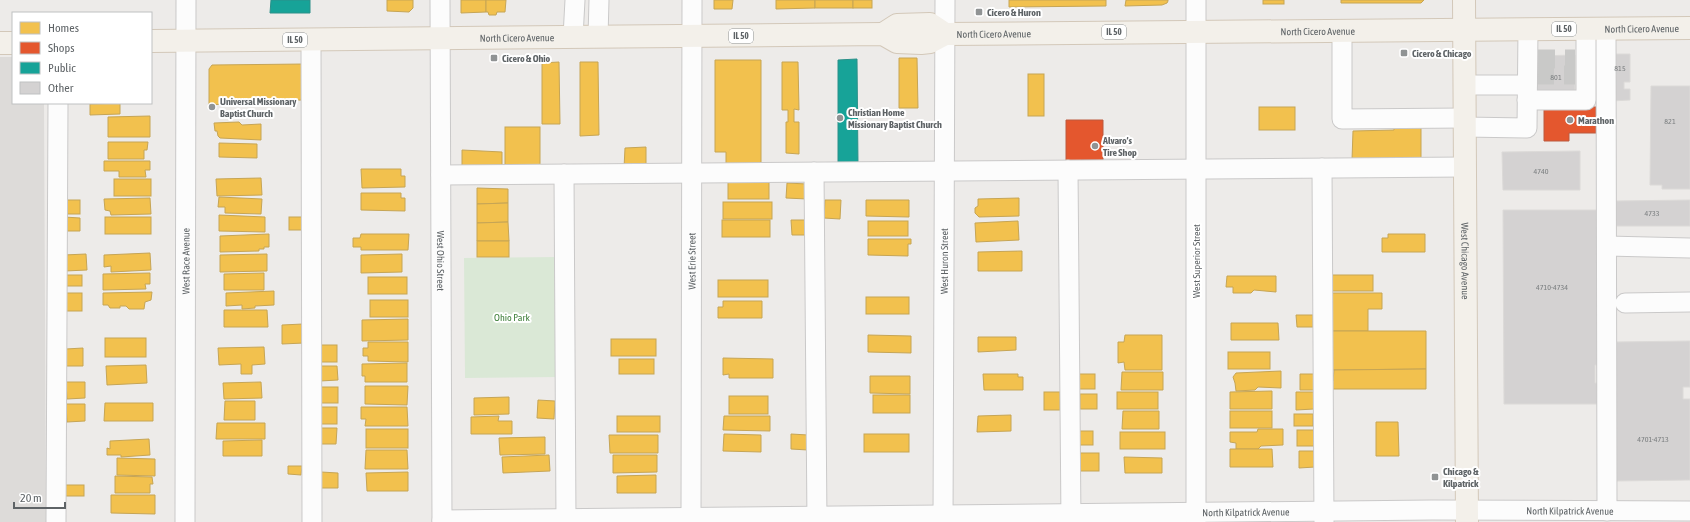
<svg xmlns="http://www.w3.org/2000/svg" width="1690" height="522" font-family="'Asap Condensed',sans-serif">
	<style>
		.industrial { fill: #dddbd9 }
		.green { fill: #dae8d6 }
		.homes { fill: #f2c14e; stroke: #c6a555 }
		.shops { fill: #e4572e; stroke: #bc5b3f }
		.public { fill: #17a398; stroke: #2c9089 }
		.building { fill: #d4d2d2; stroke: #dcdad8 }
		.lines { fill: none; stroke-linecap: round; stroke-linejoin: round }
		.minor-tunnel { stroke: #c9c9c8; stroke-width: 19; stroke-dasharray: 19 10; stroke-linecap: butt }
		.minor-casing { stroke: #cac9c9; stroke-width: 21 }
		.major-casing { stroke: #d3c8b9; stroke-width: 24 }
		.minor { stroke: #fcfcfc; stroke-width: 19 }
		.major { stroke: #f3f0ea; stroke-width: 22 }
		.poi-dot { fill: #909394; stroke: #fff; stroke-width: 1.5 }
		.labels { text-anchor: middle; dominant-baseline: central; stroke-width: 4; stroke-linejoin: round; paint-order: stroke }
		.number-label { font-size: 8px; fill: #7d8082 }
		.shield { fill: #fff; stroke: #8e9294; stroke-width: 1 }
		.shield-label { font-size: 9px; font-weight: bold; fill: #5e6366 }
		.poi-label { font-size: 10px; font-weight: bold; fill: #5e6366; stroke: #fff; text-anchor: start }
		.street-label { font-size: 10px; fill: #5e6366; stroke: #fff }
		.park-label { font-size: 10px; fill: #41803c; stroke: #fff }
	</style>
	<rect width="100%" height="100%" fill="#edebe9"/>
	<!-- industrial -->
	<path class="industrial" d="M0 57H13V103H44L46 522H0Z"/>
	<!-- green -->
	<path class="green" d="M558 257 559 377 465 378 464 258Z"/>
	<!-- homes -->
	<g class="homes">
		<path d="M387 0H413V8L409 12 387 11Z"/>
		<path d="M461 0H486V12L461 13Z"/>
		<path d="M486 0H506L505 12H497L496 15H489L488 12H486Z"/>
		<path d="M714 0H733L732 9H714Z"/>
		<path d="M776 0H815V8L776 9Z"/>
		<rect x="815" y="0" width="38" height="8"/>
		<rect x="853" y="0" width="19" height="8"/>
		<path d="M1009 0H1106V6L1009 7Z"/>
		<path d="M1126 0H1168V1L1167 3 1162 5 1125 6Z"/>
		<rect x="1263" y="0" width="21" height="4"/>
		<path d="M1341 0H1424L1421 3H1341Z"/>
		<path d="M899 58H917L918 108H899Z"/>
		<path d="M715 60H761V167L726 166V152H715Z"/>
		<path d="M559 62 560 124H542V63Z"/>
		<path d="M580 62H598L599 135 580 136Z"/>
		<path d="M782 62H798L799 110 794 109V122H799V154L786 153V122H788V110H782Z"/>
		<path d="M305 64V100L226 101V104L209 105V69L212 65Z"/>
		<rect x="1028" y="74" width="16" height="42"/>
		<path d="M120 103V114L90 115V104Z"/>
		<rect x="1259" y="107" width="36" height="23"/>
		<path d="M150 116V137H108V117Z"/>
		<path d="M239 122 242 125 261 124V140L220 138 218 136 217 131H215L214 123Z"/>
		<rect x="505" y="127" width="35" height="39"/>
		<path d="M1394 127H1421V160H1352L1353 131 1394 130Z"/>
		<path d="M108 142H148L147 150H144V159H108Z"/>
		<path d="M219 143 257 144V158L219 157Z"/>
		<path d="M646 147V168H624L625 148Z"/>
		<path d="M462 150 502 152V169H462Z"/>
		<path d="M104 161H150V170H145L146 177H119V171H104Z"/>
		<path d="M361 169H401V176H405V187L362 188Z"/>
		<path d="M261 178 262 195 217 196 216 179Z"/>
		<rect x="114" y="179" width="37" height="17"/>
		<rect x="728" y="182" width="41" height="17"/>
		<path d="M787 183 807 184V199L786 198Z"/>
		<path d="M477 188 508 189V203L477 204Z"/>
		<path d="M361 193H401V198H405V211L361 210Z"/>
		<path d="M219 197 262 199 261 214 225 213V207H218Z"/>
		<path d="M150 198 151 214 111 215 110 211 105 210 104 199Z"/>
		<path d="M1019 198V216L979 217 975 213V208L978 206V199Z"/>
		<rect x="64" y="200" width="16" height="14"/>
		<path d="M825 200H841L840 219 824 218Z"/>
		<path d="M866 200H909V217L866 216Z"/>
		<rect x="723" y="202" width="49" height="17"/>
		<path d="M508 203V222L477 223V204Z"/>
		<path d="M219 215 265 217V232L219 231Z"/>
		<path d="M64 217 80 218V231H64Z"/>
		<rect x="105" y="217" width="46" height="17"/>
		<rect x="289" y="217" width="15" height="13"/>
		<rect x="722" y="220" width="48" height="17"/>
		<path d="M791 220H808V235H792Z"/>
		<rect x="868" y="221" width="40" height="15"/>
		<path d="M1018 221 1019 240 976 242 975 223Z"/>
		<path d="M508 222 509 241H477V223Z"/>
		<path d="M269 234V247H264V249H259V251L220 252V236Z"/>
		<path d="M361 234H409L408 250H361V247H353V238H360Z"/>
		<path d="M1388 234H1425V252H1382V238H1388Z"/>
		<path d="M868 239H911V244H908V256L868 255Z"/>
		<rect x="477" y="241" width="32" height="16"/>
		<path d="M1022 251V271H978V252Z"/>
		<path d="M150 253 151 270 111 272V266L104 267V255Z"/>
		<path d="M86 254 87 270 65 271 64 255Z"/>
		<path d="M267 254V271L220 272V255Z"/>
		<path d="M402 254V272L361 273V255Z"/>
		<path d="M150 273V284H145L146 289 103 290V274Z"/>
		<path d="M264 273V290H224V274Z"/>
		<rect x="64" y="275" width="18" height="11"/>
		<rect x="1329" y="275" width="44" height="16"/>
		<path d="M1227 276H1276V292L1254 290 1251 293H1233V287H1226Z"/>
		<rect x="368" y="277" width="39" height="17"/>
		<rect x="718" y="280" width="50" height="17"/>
		<path d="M274 291V305L255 306V308L242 309V305L226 306V293Z"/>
		<path d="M152 292 151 300 145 302 144 309H129L126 306H120V308H110L108 305H103V293Z"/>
		<rect x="65" y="293" width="17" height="18"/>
		<path d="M1328 293H1382V309H1368V331H1329Z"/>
		<rect x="866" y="297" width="43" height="17"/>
		<rect x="370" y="300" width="38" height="17"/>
		<path d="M723 301H762V318H718V307H723Z"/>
		<path d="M224 310H267L268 327H224Z"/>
		<path d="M1296 315H1313V327H1297Z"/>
		<path d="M408 319V340L362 341V320Z"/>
		<path d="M1231 323H1278L1279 340H1231Z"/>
		<path d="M303 324 304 343 282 344V325Z"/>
		<path d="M1329 331H1426V369L1329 370Z"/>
		<path d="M868 335 911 336V353L868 352Z"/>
		<path d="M1125 335H1162V370H1125L1124 362 1118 363V342H1124Z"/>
		<path d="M978 337H1016V350L978 352Z"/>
		<rect x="105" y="338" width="41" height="19"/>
		<rect x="611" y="339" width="45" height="17"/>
		<path d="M368 342H408V362L368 361V356H363V348H368Z"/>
		<rect x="320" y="345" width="17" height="17"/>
		<path d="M264 347 265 364 252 365V374H241V364L219 365 218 348Z"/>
		<path d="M83 348V366H66V349Z"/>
		<rect x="1228" y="352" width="42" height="17"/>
		<path d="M723 358 773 359V378H729V374L723 375Z"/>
		<rect x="619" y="359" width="35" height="15"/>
		<path d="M407 363V382H365V376H362V364Z"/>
		<path d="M146 365 147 383 107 385 106 366Z"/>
		<path d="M319 366H337L338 380 320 381Z"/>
		<path d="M1426 369V389H1329V382L1333 381 1334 370Z"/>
		<path d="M1281 371V388L1258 387 1255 390 1236 391 1235 383 1233 377 1236 373Z"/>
		<path d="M1122 372H1163V390H1121Z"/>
		<path d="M983 374H1018V377H1023V390H984Z"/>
		<rect x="1079" y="374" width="16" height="15"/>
		<path d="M1300 374H1315L1316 390H1300Z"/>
		<path d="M870 376H910V394L870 393Z"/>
		<path d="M66 382H85V398L67 399Z"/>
		<path d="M261 382 262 398 224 399 223 383Z"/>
		<path d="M365 386H408L407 405 365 404Z"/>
		<rect x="321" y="387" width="17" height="16"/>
		<path d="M1272 391V409H1230V392Z"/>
		<rect x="1044" y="392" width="16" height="18"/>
		<rect x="1117" y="392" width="41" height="17"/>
		<path d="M1296 392H1314V409L1296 410Z"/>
		<rect x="1080" y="394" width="17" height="15"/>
		<rect x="873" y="395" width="37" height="18"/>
		<rect x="729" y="396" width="39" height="18"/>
		<path d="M509 397V414L474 415V398Z"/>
		<path d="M538 400 555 401 554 419 537 418Z"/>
		<path d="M225 401H255V420H224Z"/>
		<path d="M105 403H153V421H104Z"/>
		<path d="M66 404H85V421L67 422Z"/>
		<rect x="320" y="407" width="17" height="17"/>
		<path d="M361 407H407L408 426H365L366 419H361Z"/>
		<path d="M1123 411H1159V429H1122Z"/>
		<rect x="1230" y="411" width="42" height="17"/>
		<rect x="1294" y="414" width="19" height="12"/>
		<path d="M1011 415V431L977 432 978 416Z"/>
		<path d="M499 416 498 421H512V434H471V417Z"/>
		<rect x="617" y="416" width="43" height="16"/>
		<path d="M724 416H770V431L723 430Z"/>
		<path d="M1376 422H1398L1399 456H1376Z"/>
		<path d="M217 423H265V439H216Z"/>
		<path d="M320 428H337L336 444H320Z"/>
		<rect x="366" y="429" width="42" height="19"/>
		<path d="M1258 429H1283V445L1261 446 1258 449H1236V443L1230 442V432H1257Z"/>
		<rect x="1297" y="430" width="18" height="16"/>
		<rect x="1078" y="431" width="15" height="14"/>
		<rect x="1120" y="432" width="45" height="17"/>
		<path d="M724 434 761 435V452L723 451Z"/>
		<path d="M791 434 808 435V450L791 449Z"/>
		<rect x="864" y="434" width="45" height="18"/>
		<path d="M609 435H658V453H610Z"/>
		<path d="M545 437V454L500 455 499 438Z"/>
		<path d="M149 439 150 455 121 457V455H107V448L110 449V441Z"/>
		<path d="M262 440V456H223V441Z"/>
		<path d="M1230 449H1272L1273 467H1230Z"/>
		<path d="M366 450H407L408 469H365Z"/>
		<path d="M1299 451H1315V467L1299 468Z"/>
		<rect x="1079" y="453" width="20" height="18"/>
		<path d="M549 455 550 471 503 473 502 457Z"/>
		<path d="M613 455H657V472L613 473Z"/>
		<path d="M1124 457 1162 458V473H1125Z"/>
		<path d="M117 458 155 459V476L117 475Z"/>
		<path d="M288 466H302L301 475 288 474Z"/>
		<path d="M321 472 338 473V488H320Z"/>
		<path d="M408 472V491H367L366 473Z"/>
		<path d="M656 475V493H617V476Z"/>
		<path d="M115 476 152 477 153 484H150V493H115Z"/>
		<rect x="64" y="485" width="20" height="11"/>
		<path d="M111 495H155V514L111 513Z"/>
	</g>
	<!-- shops -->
	<g class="shops">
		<path d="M1544 107H1596V133H1569V141H1544Z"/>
		<path d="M1066 120H1103V163H1097V160H1081V163H1066Z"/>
	</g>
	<!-- public -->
	<g class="public">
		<path d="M271 0H310V13H270Z"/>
		<path d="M857 59 858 166H838V60Z"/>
	</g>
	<!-- building -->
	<g class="building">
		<path d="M1610 54H1630V82H1624V89H1630V100L1610 101Z"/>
		<path d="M1575 55V98H1536V56Z"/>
		<path d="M1651 86H1690V189H1662V185H1650Z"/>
		<path d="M1580 151V190H1503L1502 152Z"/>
		<path d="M1690 200V226H1614V201Z"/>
		<path d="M1503 210H1599L1600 365H1595V383H1600V404H1504Z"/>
		<path d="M1690 341V387H1683V399H1690V480L1616 481 1614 342Z"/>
	</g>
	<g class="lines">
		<!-- minor-tunnel -->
		<g class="minor-tunnel">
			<path d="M1536 59H1575"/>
			<path d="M1535 75H1575"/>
		</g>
		<defs>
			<g id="minor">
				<path id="s1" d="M440 0 442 522"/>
				<path d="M1606 28 1607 511"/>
				<path d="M1342 30V119L1464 118"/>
				<path d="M573 37 575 0"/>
				<path d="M598 37 599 0"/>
				<path d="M311 40 312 522"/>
				<path d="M1464 85H1527"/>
				<path d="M1527 100H1586V29"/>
				<path d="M1464 127 1527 128 1528 29"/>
				<path d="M1322 168 1324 522"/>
				<path d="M1068 170 1071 522"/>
				<path d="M814 172 817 522"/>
				<path d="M564 174 566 522"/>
				<path d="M441 175 1465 167"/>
				<path d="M1607 246 1690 248"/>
				<path d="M1625 303 1690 302"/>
				<path id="s2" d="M442 520 1432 510 1690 511"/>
				<path d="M56 522 58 103"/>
				<path id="s3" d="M185 522 186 0"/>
				<path id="s4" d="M691 522 692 0"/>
				<path id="s5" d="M943 522 945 0"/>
				<path d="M1196 522V0"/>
			</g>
			<g id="major">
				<path id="s6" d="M1464 0 1467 522"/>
				<path d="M883 34 897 25 930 24 945 34"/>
				<path id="s7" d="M151 41 883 34 897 42 921 43 930 42 945 34 1690 28"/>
				<path d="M0 43H13"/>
			</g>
		</defs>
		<!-- minor casing -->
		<use href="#minor" class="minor-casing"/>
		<!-- major casing -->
		<use href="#major" class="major-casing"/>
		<!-- minor -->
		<use href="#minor" class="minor"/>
		<!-- major -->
		<use href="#major" class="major"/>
	</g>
	<!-- markers -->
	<g class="poi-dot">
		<rect x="975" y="8" width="8" height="8" rx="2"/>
		<rect x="1400" y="49" width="8" height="8" rx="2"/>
		<rect x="490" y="54" width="8" height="8" rx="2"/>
		<circle cx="212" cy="107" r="4"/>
		<circle cx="840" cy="118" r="4"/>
		<circle cx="1570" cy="120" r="4"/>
		<circle cx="1095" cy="146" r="4"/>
		<rect x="1431" y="473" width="8" height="8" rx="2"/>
	</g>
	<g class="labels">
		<!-- number labels -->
		<g class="number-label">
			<text x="1620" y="68">815</text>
			<text x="1556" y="77">801</text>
			<text x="1670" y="121">821</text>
			<text x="1541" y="171">4740</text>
			<text x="1652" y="213">4733</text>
			<text x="1552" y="287">4710-4734</text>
			<text x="1653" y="439">4701-4713</text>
		</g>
		<!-- shield labels -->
		<g class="shield">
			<rect x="1552" y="22" width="24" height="14" rx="3"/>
			<rect x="1102" y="25" width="24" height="14" rx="3"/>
			<rect x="729" y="29" width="24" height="14" rx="3"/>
			<rect x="283" y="33" width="24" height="14" rx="3"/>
		</g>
		<g class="shield-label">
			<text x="1564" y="29">IL 50</text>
			<text x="1114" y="32">IL 50</text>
			<text x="741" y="36">IL 50</text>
			<text x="295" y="40">IL 50</text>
		</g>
		<!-- poi labels -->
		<g class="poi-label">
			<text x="987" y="12">Cicero &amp; Huron</text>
			<text x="1412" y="53">Cicero &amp; Chicago</text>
			<text x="502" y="58">Cicero &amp; Ohio</text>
			<text x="220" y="101">Universal Missionary<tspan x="220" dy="12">Baptist Church</tspan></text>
			<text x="848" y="112">Christian Home<tspan x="848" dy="12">Missionary Baptist Church</tspan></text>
			<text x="1578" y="120">Marathon</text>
			<text x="1103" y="140">Alvaro’s<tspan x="1103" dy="12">Tire Shop</tspan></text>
			<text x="1443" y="471">Chicago &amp;<tspan x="1443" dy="12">Kilpatrick</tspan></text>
		</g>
		<!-- street labels -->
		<g class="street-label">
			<text stroke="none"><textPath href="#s7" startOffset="1495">North Cicero Avenue</textPath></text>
			<text stroke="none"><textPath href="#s7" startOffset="1171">North Cicero Avenue</textPath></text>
			<text stroke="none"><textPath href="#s7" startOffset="847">North Cicero Avenue</textPath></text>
			<text stroke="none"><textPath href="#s7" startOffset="366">North Cicero Avenue</textPath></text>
			<text stroke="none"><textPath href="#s3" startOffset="261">West Race Avenue</textPath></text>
			<text stroke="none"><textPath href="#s1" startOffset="261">West Ohio Street</textPath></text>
			<text stroke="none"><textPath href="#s4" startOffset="261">West Erie Street</textPath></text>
			<text stroke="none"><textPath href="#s5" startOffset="261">West Huron Street</textPath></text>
			<text transform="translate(1196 261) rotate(-90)">West Superior Street</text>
			<text stroke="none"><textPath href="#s6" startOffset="261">West Chicago Avenue</textPath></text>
			<text stroke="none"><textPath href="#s2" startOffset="1128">North Kilpatrick Avenue</textPath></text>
			<text stroke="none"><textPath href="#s2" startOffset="804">North Kilpatrick Avenue</textPath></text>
		</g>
		<!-- park labels -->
		<g class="park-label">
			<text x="512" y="317">Ohio Park</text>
		</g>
	</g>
	<!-- legend -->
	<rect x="12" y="12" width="140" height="92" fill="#ffffff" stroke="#bfc1c2"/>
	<rect x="20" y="22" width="20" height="12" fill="#f2c14e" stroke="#bfc1c2"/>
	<text x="48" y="32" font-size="12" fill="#5e6366">Homes</text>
	<rect x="20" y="42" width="20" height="12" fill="#e4572e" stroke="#bfc1c2"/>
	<text x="48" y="52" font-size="12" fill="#5e6366">Shops</text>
	<rect x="20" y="62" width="20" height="12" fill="#17a398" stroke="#bfc1c2"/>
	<text x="48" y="72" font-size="12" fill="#5e6366">Public</text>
	<rect x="20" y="82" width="20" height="12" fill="#d4d2d2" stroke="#bfc1c2"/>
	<text x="48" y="92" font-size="12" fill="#5e6366">Other</text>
	<!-- scale -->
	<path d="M14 502v6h51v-6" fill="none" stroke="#5e6366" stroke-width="2"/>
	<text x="20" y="502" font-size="12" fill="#5e6366" stroke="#ffffff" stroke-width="3" paint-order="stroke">20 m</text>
</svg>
